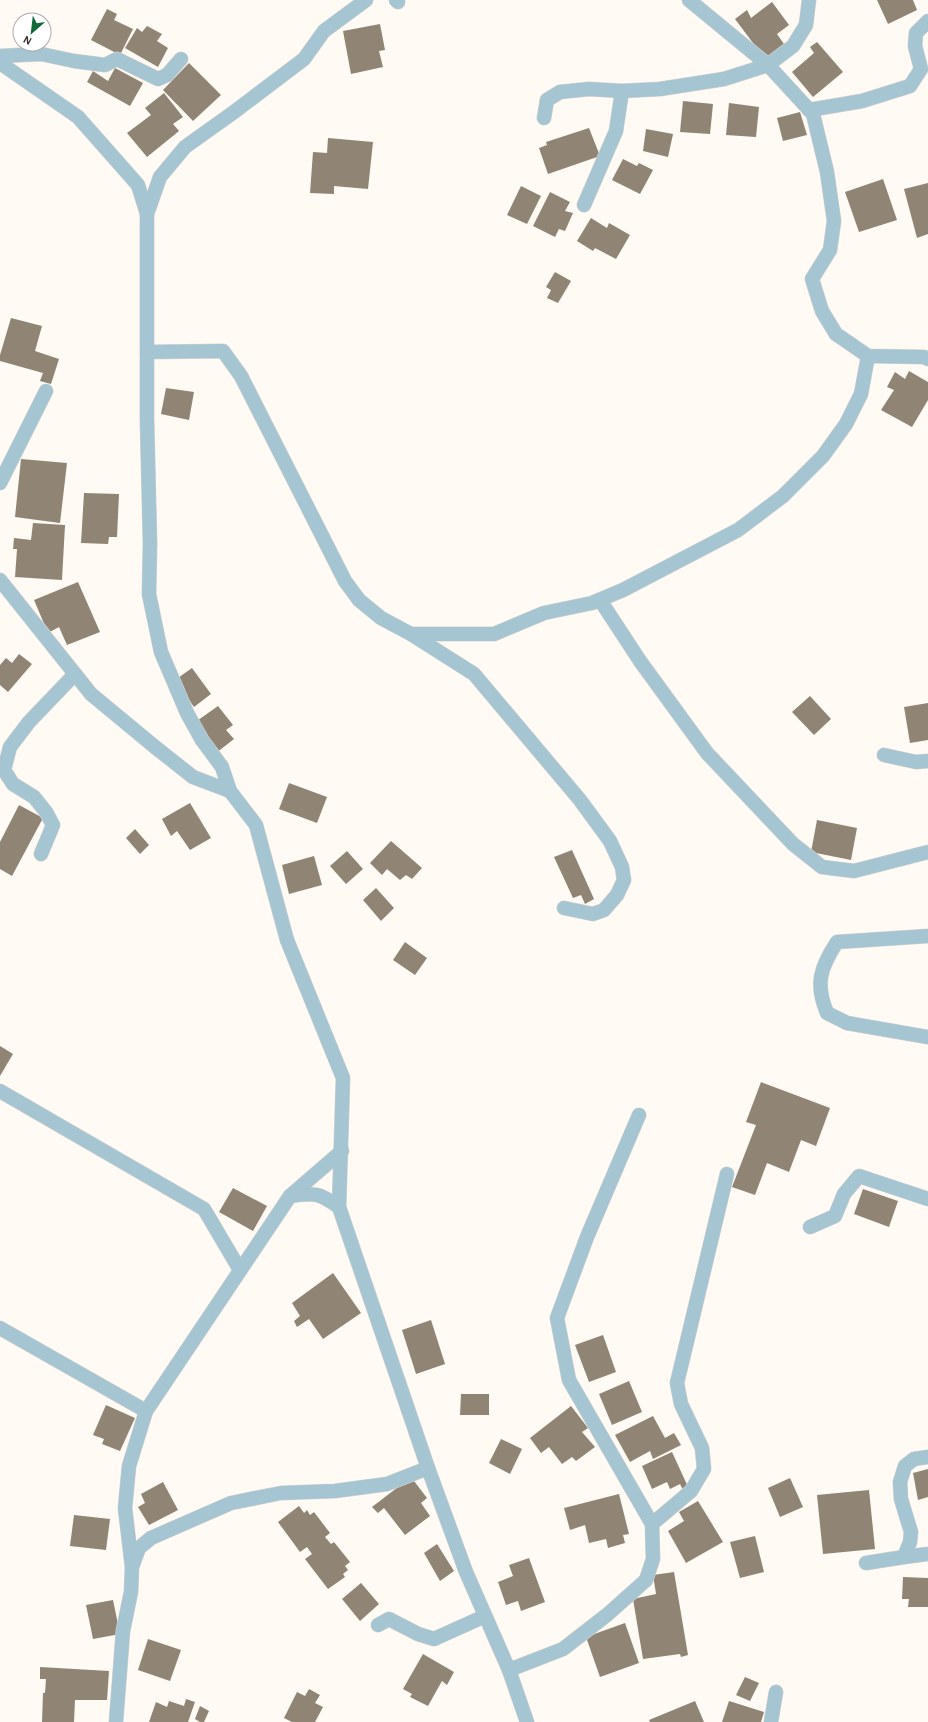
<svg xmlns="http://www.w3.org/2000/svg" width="928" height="1722" font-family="'Alegreya Sans',sans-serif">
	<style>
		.building { fill: #908475 }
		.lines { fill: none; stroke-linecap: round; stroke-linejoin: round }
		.minor-casing { stroke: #dad5ce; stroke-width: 15 }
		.minor { stroke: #a6c5d2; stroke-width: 14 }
	</style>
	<rect width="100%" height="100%" fill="#fffaf3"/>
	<!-- building -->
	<g class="building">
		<path d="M877 0H913L917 10 888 24Z"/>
		<path d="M772 2 789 25 777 34 784 44 765 59 735 19 747 10 751 18Z"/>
		<path d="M107 9 117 14 114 20 133 29 120 55 91 40Z"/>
		<path d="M380 24 385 50 379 51 383 67 351 74 343 31Z"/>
		<path d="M147 26 162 34 157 41 168 48 158 67 125 48 137 28 142 32Z"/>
		<path d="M817 42 843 72 813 97 792 72 814 53 810 47Z"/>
		<path d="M189 63 221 95 193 121 163 90Z"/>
		<path d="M115 68 143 83 130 106 87 82 93 71 108 81Z"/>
		<path d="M164 93 183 117 173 124 179 131 147 157 127 133 151 115 145 108Z"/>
		<path d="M683 101 713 104 710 134 680 132Z"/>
		<path d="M729 103 759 107 756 137 726 135Z"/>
		<path d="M800 112 807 135 783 141 777 118Z"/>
		<path d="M589 128 600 156 548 174 539 148 547 145 546 142Z"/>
		<path d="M646 129 673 134 668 157 643 151Z"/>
		<path d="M328 138 373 142 368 189 334 186V194L310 193 313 152 327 153Z"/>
		<path d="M623 159 637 166 639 163 653 170 640 194 612 180Z"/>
		<path d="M883 179 897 220 859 232 845 192Z"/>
		<path d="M928 183V234L917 238 904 189Z"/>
		<path d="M521 186 541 196 527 224 507 215Z"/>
		<path d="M550 192 570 202 565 211 573 213 565 231 559 229 555 237 533 226Z"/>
		<path d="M591 218 607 228 609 223 630 235 616 259 595 248 593 251 577 241Z"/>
		<path d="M555 272 571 281 558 303 547 298 551 290 546 287Z"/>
		<path d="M11 318 42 326 35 351 59 359 51 384 40 381 43 373 0 361V355Z"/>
		<path d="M909 371 928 382V400L912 427 881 410 894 390 887 387 895 372 905 379Z"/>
		<path d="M166 388 194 392 189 420 161 414Z"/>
		<path d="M21 459 67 463 60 523 15 517Z"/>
		<path d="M84 493 119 494 117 537H109L108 544 81 543Z"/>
		<path d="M33 523 65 525 62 580 15 577 17 549H13L14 538 31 540Z"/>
		<path d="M78 582 100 632 67 645 59 627 48 633 34 600Z"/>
		<path d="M19 654 32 664 8 692 0 685V665L6 658 12 663Z"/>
		<path d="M192 668 211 694 194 707 175 680Z"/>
		<path d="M810 696 831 719 814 735 792 712Z"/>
		<path d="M928 703V740L910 743 904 707Z"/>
		<path d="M218 706 233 725 226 730 234 739 216 753 194 723Z"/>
		<path d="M289 783 327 797 317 823 279 809Z"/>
		<path d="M190 803 211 838 190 850 177 831 171 836 162 819Z"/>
		<path d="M19 805 43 818 12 876 0 869V842Z"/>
		<path d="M817 820 857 828 851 860 811 852Z"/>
		<path d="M135 829 149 845 140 854 126 838Z"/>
		<path d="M391 841 422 868 412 879 406 875 400 880 387 869 382 875 370 863Z"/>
		<path d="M572 850 594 899 585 904 581 895 573 898 554 857Z"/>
		<path d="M347 851 363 869 346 884 330 866Z"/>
		<path d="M314 856 322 885 289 894 282 865Z"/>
		<path d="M376 888 394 908 381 921 363 900Z"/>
		<path d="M405 942 427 958 415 975 393 960Z"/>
		<path d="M0 1046 13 1054 0 1076Z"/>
		<path d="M761 1082 830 1108 816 1146 801 1140 789 1172 767 1163 755 1195 732 1187 756 1125 746 1122Z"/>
		<path d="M233 1188 267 1206 253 1231 219 1212Z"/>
		<path d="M863 1189 898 1201 889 1227 854 1214Z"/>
		<path d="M333 1273 361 1313 323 1339 309 1319 297 1327 294 1321 300 1316 292 1303Z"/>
		<path d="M431 1320 445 1364 416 1374 402 1330Z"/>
		<path d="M603 1335 616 1372 589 1382 575 1345Z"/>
		<path d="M629 1381 642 1412 612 1425 599 1394Z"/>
		<path d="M461 1394H489V1415H460Z"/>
		<path d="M106 1405 135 1418 120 1451 102 1444 104 1439 93 1435Z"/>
		<path d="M571 1406 588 1428 582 1432 595 1447 576 1461 572 1457 562 1464 549 1447 541 1453 530 1438Z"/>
		<path d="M653 1416 665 1438 674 1433 681 1445 653 1459 650 1451 630 1462 615 1435Z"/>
		<path d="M501 1439 522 1449 510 1474 489 1463Z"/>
		<path d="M672 1452 689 1489 683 1490 680 1484 670 1489 667 1482 652 1489 642 1466Z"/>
		<path d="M928 1469V1497L918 1500 913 1473Z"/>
		<path d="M411 1477 427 1498 421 1503 430 1516 405 1535 384 1508 378 1513 372 1507Z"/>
		<path d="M790 1478 803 1507 780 1517 768 1488Z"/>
		<path d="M163 1482 178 1510 149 1525 138 1507 145 1503 141 1494Z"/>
		<path d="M869 1490 875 1549 823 1554 817 1495Z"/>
		<path d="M619 1494 629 1534 623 1535 625 1543 608 1548 606 1539 589 1543 585 1525 570 1530 564 1508Z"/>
		<path d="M698 1501 723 1542 686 1563 668 1531 684 1521 679 1512Z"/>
		<path d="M299 1506 304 1513 307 1510 310 1515 314 1512 330 1533 325 1537 331 1544 334 1542 350 1562 345 1566 348 1570 343 1574 345 1577 328 1589 305 1559 312 1554 307 1547 300 1552 278 1522Z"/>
		<path d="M74 1515 110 1519 106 1550 70 1546Z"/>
		<path d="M755 1536 764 1572 740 1578 730 1542Z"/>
		<path d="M437 1544 454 1571 440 1581 424 1553Z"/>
		<path d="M529 1558 545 1602 521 1611 518 1601 506 1605 498 1582 513 1576 509 1565Z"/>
		<path d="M674 1572 688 1655 681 1657 680 1654 643 1659 633 1599 656 1594 653 1575Z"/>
		<path d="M903 1577 928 1578V1607H908L909 1599H902Z"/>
		<path d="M361 1583 379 1604 360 1621 342 1599Z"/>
		<path d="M113 1600 120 1634 93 1639 86 1605Z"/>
		<path d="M625 1623 639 1663 600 1677 586 1637Z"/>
		<path d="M148 1639 181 1650 170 1681 138 1670Z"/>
		<path d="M423 1654 454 1672 447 1685 442 1681 428 1706 410 1697 412 1694 403 1689Z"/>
		<path d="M40 1667 109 1671 107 1700H75L74 1722H42L43 1693H45L46 1679H40Z"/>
		<path d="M745 1677 759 1683 750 1701 736 1695Z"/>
		<path d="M309 1689 320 1695 315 1703 323 1707 315 1722H292L284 1718 297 1692 305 1696Z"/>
		<path d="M186 1699 195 1702 188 1722H149L156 1702 167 1707 169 1701 184 1706Z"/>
		<path d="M695 1701 704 1722H650L649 1720Z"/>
		<path d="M729 1701 764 1712 761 1722H722Z"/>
		<path d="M200 1706 209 1711 204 1722H200L195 1719Z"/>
	</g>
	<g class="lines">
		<defs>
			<g id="minor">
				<path d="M396 0 398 2"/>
				<path d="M689 0 768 65 813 114 827 172 834 221 830 250 812 279 822 311 836 334 868 356 924 357 928 359"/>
				<path d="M0 56 41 54 74 61 105 65 117 59 158 79 167 75 181 59"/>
				<path d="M0 63 78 117 138 185 147 214V420L150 544 149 594 161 652 187 713 202 740 222 767 230 791 256 825 287 940 343 1078 339 1207 428 1468 466 1572 509 1670 527 1722"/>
				<path d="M809 110 862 101 910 86 921 69 915 46 916 33 928 21"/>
				<path d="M544 118 547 100 560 92 589 89 622 91 660 89 724 79 768 65 793 46 806 25 809 0"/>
				<path d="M584 205 616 131 622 91"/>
				<path d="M147 214 160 177 185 147 234 112 304 59 324 31 366 0"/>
				<path d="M147 352 223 351 241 376 345 581 359 600 381 618 411 634H494L544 613 592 603 623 590 738 530 783 496 823 456 846 424 861 394 868 356"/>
				<path d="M0 483 46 391"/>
				<path d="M0 580 91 694 155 747 193 777 230 791"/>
				<path d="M600 600 640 661 707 753 793 844 822 867 854 871 928 852"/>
				<path d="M411 634 474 674 580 800 610 841 622 867 624 880 617 895 604 910 593 914 564 908"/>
				<path d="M884 755 916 762 928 761"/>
				<path d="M41 854 53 825 46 812 34 797 13 784 4 770 10 747 29 722 75 674"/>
				<path d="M928 936 837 942C820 968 815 984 827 1013L847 1023 928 1037"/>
				<path d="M0 1091 204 1209 240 1270"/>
				<path d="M290 1196C315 1193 318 1192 339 1207"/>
				<path d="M810 1227 835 1216 844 1194 859 1176 928 1199"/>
				<path d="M0 1328 146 1411"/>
				<path d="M652 1524 691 1491 704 1469 702 1448 681 1404 677 1383 727 1174"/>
				<path d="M904 1557 928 1554"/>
				<path d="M866 1563 904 1557 910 1542 911 1532 901 1499 900 1482 905 1466 914 1459 928 1457"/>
				<path d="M132 1567 125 1508 129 1466 146 1411 290 1196 342 1151"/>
				<path d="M378 1625 389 1619 418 1634 434 1639 485 1616"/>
				<path d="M509 1670 563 1649 608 1614 646 1580 653 1559 652 1524 569 1380 557 1318 587 1237 639 1115"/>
				<path d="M116 1722 123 1631 131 1592 132 1567 139 1548 151 1538 231 1503 281 1493 335 1491 387 1484 428 1468"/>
				<path d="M771 1722 776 1692"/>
			</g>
		</defs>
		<!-- minor casing -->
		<use href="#minor" class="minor-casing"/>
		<!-- minor -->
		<use href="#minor" class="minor"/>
	</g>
	<!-- north arrow -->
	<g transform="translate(32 32) rotate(208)"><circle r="19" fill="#ffffff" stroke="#adaba9"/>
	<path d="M0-3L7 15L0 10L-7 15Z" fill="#0f693b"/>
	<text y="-6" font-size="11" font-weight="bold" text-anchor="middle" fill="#332e28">N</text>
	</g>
</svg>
